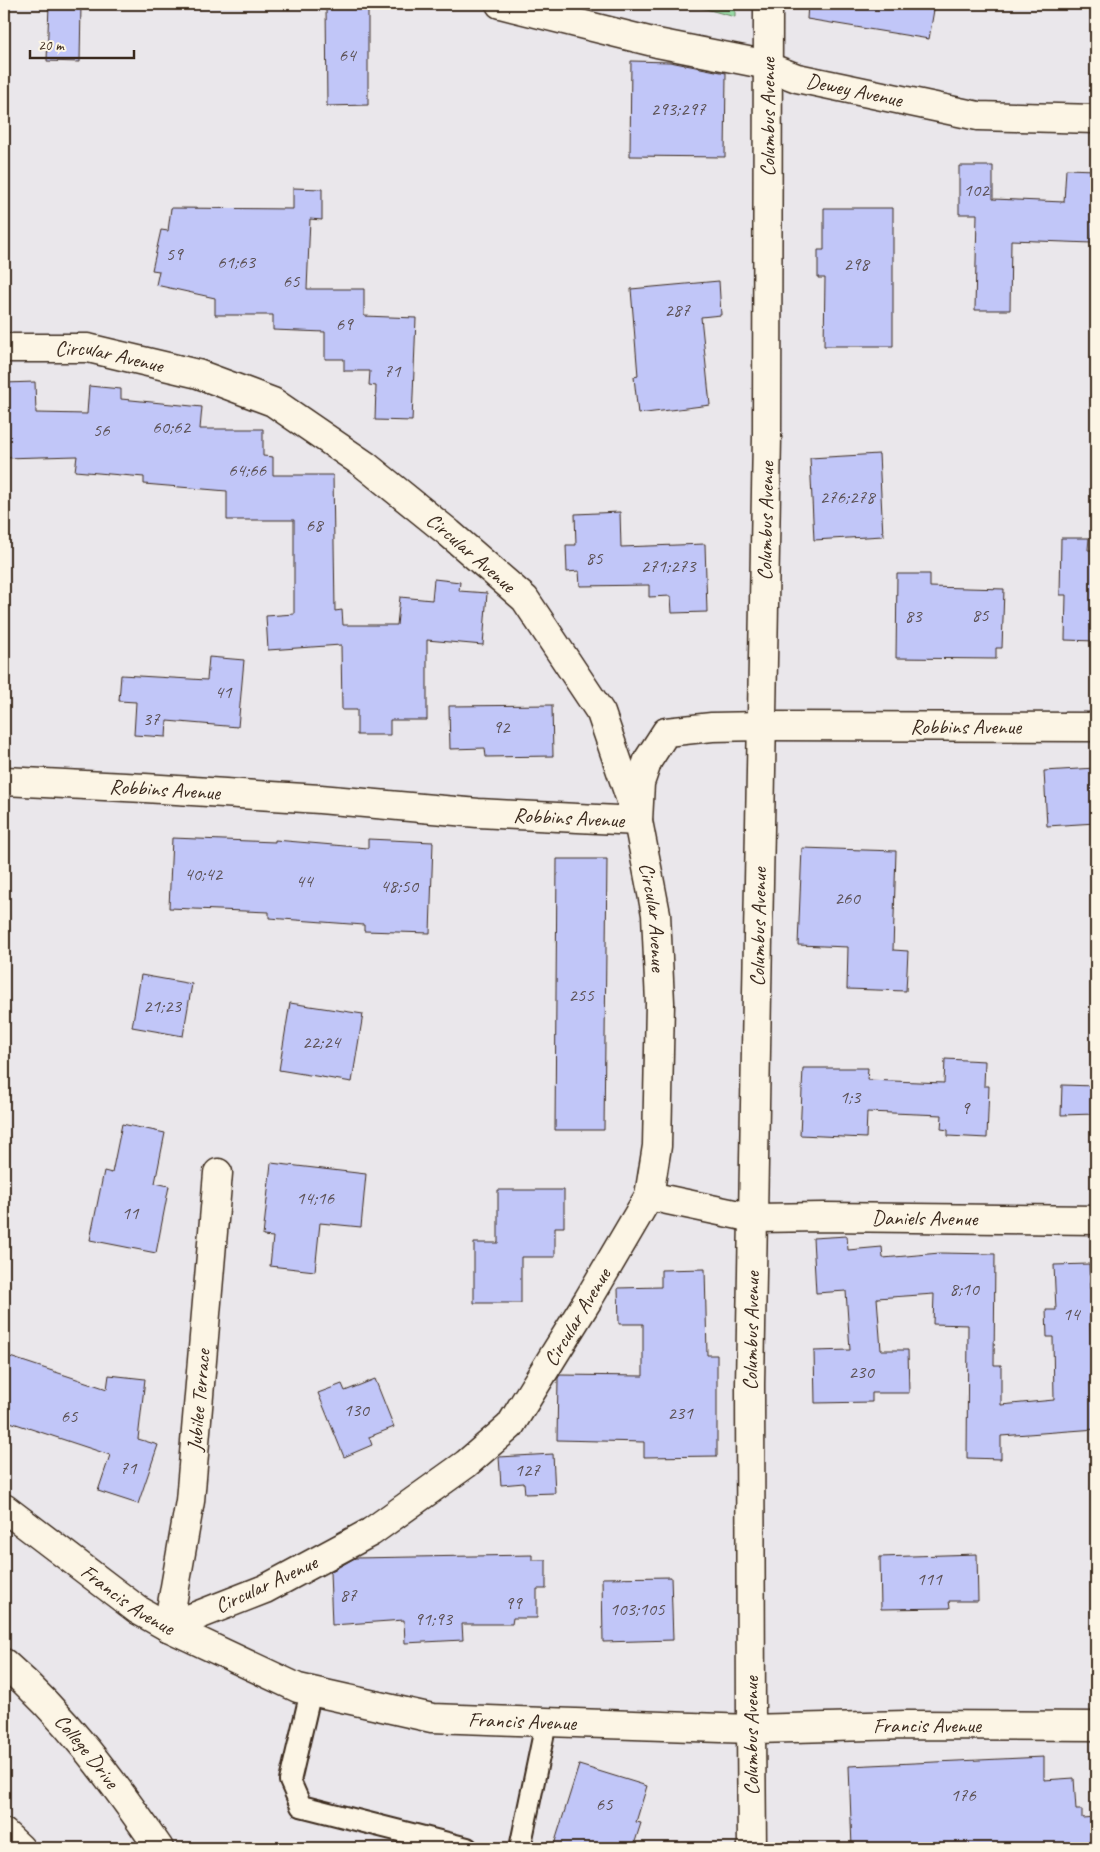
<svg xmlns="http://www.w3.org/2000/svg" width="1100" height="1852" font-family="Caveat,sans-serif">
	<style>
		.green { fill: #98dba6; stroke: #6a8262 }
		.building { fill: #c1c6f8; stroke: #3b2a1e }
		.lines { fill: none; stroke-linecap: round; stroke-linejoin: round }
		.service-casing { stroke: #3b2a1e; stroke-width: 24 }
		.minor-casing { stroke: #3b2a1e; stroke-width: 31 }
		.tertiary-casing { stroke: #3b2a1e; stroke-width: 31 }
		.service { stroke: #fcf5e5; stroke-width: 20 }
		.minor { stroke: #fcf5e5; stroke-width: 28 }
		.tertiary { stroke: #fcf5e5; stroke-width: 28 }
		.labels { text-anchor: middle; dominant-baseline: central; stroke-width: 5; stroke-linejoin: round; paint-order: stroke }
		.number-label { font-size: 19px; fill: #5c5154 }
		.street-label { font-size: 21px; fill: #3b2a1e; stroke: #fcf5e5 }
	</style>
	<rect width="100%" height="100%" fill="#eae7eb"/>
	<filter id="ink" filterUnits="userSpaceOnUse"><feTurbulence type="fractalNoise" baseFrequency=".02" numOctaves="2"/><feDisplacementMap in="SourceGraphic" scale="10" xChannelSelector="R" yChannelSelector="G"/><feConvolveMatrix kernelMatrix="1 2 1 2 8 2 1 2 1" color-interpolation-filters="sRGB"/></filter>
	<g filter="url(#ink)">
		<!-- green -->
		<path class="green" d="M688 4H735V17Z"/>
		<!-- building -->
		<g class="building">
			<path d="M49 4H81L80 62 47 61Z"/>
			<path d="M326 4H368V105L327 106Z"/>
			<path d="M808 4H935L929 39 807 19Z"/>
			<path d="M631 61 670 62 726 73 725 157 630 156Z"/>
			<path d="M959 166H993V199L1064 202 1066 169 1096 170 1092 243 1011 240 1010 310H975L977 214H959Z"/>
			<path d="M293 188 322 189V220L310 219 307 289H364V316L416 318 412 421 375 420 376 386 369 385 370 371H344V359H325V332L273 330V315H215V298L156 285 159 271 152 270 161 230 168 231 171 208 293 209Z"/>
			<path d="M824 208H893V346H824L825 278H818V250H824Z"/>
			<path d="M719 281 721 315 701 317 710 405 638 414 634 377 638 376 631 289Z"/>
			<path d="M35 382 36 413 87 414 89 386 121 389V399L202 407 200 429H263V456L273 457V475H333L335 611 342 610 343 625H397L400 597 432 600 434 579 460 582 459 591 487 593 483 645 427 640V720H390V735H357V710H342L341 645 268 650 266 616 294 614V520H227V491L144 484V477L75 471 77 456 4 458V383Z"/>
			<path d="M879 454 883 536 814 540 810 458Z"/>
			<path d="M620 512 621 547 705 544 707 612 672 613 671 596 649 597V585L580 586 579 571 567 572 566 545H576L575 514Z"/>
			<path d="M1061 538H1089L1088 550H1096V641L1065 640 1066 595H1060Z"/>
			<path d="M897 574H930V587L1004 589 1002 648H996V659L896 658Z"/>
			<path d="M209 657 244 660 238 727 167 721 166 737 134 735 136 702 119 701 121 675 207 680Z"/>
			<path d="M552 705 553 756 486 757 485 748 450 749 449 706Z"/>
			<path d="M1096 768V823L1047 826 1044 771Z"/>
			<path d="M172 838 275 842V840L368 848V839L433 842 430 933 364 931V925L269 918V912L169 908Z"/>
			<path d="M802 848 896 851 893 950 908 951 906 991 847 989 848 947 798 945Z"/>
			<path d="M557 859H607L604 1130H555Z"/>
			<path d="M141 975 192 984 183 1036 132 1027Z"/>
			<path d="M290 1003 363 1014 352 1082 279 1070Z"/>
			<path d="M945 1059 985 1061 984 1086H989L987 1138 948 1136V1130L941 1129 942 1115 867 1112 866 1138 800 1135 803 1068H868L867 1080 944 1083Z"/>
			<path d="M1062 1085 1096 1086V1114L1061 1115Z"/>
			<path d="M122 1124 165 1133 155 1183 169 1186 156 1253 90 1240 104 1171 112 1173Z"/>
			<path d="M271 1163 366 1174 361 1227 320 1223 315 1271 270 1266 273 1237 263 1236Z"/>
			<path d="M498 1190H564V1227H555V1257H521V1303H474V1243H498Z"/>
			<path d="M847 1236 848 1250 882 1247 883 1258 940 1253 995 1254 994 1365H1001V1405L1054 1400 1053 1337H1047L1046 1310H1056L1054 1265 1089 1264 1090 1289H1096V1317H1090L1092 1398 1096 1397V1429L1001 1436V1459L967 1458 968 1325 933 1324 934 1294 877 1298 881 1350H908L909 1393H872V1402L815 1403 814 1351 850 1350 846 1291 816 1293 813 1238Z"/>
			<path d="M705 1269 707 1355H717V1456L644 1457V1442L557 1440 558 1378 560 1375 643 1376V1324H619L618 1288 661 1287V1270Z"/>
			<path d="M4 1355 107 1389 109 1375 145 1379 138 1439 158 1445 138 1504 98 1491 110 1455 4 1420Z"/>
			<path d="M375 1379 394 1427 369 1437 372 1445 344 1457 318 1393 342 1384 345 1391Z"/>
			<path d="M553 1454 555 1493 525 1494 524 1483 501 1485 499 1457Z"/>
			<path d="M977 1554 978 1601H949L950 1608 881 1609 880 1557Z"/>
			<path d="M532 1555V1560H546V1589H537V1618H513L512 1624H462L463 1640 405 1643 404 1620 332 1625 330 1572 355 1558Z"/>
			<path d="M671 1577 673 1640 603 1642 602 1578Z"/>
			<path d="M1044 1757V1780L1074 1778 1076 1810H1082V1818L1096 1817V1848H852L849 1766Z"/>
			<path d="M579 1765 647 1786 636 1822 641 1823 633 1848H553Z"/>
		</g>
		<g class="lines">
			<defs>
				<g id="service">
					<path d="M311 1691 290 1781 301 1806 467 1848"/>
					<path d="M520 1848 546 1723"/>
				</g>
				<g id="minor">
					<path id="s1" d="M4 348H88L198 374 273 402 365 465 449 533 525 599 601 713 638 821 656 914 660 1003 657 1146 649 1196 588 1300 510 1426 466 1464 371 1532 265 1589 168 1627"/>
					<path id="s2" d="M4 781 145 788 320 799 478 813 638 821 640 783 648 760 666 732 712 727 762 726 1096 727"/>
					<path id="s3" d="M649 1196 753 1218 824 1217 1096 1220"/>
					<path id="s4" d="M168 1627 190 1501 218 1173"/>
					<path id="s5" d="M751 1729 750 1384 767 436 768 4"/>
					<path d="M4 1833 20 1848"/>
				</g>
				<g id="tertiary">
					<path id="s6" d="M500 4 657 43 758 63 797 78 978 116 1096 119"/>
					<path id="s7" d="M4 1508 138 1610 168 1627 298 1688 432 1718 751 1729 907 1725 1096 1726"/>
					<path id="s8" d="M4 1663C65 1716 113 1781 159 1848"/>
					<path d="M751 1729 752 1848"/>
				</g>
			</defs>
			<!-- service casing -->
			<use href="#service" class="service-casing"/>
			<!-- minor casing -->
			<use href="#minor" class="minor-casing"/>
			<!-- tertiary casing -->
			<use href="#tertiary" class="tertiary-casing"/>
			<!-- service -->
			<use href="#service" class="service"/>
			<!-- minor -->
			<use href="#minor" class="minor"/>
			<!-- tertiary -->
			<use href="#tertiary" class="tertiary"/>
		</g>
	</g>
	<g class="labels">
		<!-- number labels -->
		<g class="number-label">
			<text x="347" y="55">64</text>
			<text x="678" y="109">293;297</text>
			<text x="976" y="190">102</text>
			<text x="174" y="254">59</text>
			<text x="236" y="262">61;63</text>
			<text x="856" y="264">298</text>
			<text x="291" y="281">65</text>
			<text x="677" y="310">287</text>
			<text x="344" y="324">69</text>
			<text x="392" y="371">71</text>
			<text x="171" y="427">60;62</text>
			<text x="101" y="430">56</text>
			<text x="247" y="470">64;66</text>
			<text x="847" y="497">276;278</text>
			<text x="314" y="525">68</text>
			<text x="594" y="558">85</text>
			<text x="668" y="566">271;273</text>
			<text x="980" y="615">85</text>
			<text x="913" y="616">83</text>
			<text x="223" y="692">41</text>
			<text x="151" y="719">37</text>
			<text x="501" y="727">92</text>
			<text x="203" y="874">40;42</text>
			<text x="304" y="881">44</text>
			<text x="399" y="886">48;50</text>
			<text x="847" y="898">260</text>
			<text x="581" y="995">255</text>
			<text x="162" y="1006">21;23</text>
			<text x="321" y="1042">22;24</text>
			<text x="850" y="1097">1;3</text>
			<text x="965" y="1108">9</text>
			<text x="315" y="1198">14;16</text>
			<text x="130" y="1213">11</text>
			<text x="964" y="1289">8;10</text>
			<text x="1071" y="1314">14</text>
			<text x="861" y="1372">230</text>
			<text x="356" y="1410">130</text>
			<text x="680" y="1413">231</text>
			<text x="69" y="1416">65</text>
			<text x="128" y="1468">71</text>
			<text x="527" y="1470">127</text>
			<text x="929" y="1579">111</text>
			<text x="348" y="1595">87</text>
			<text x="513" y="1603">99</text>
			<text x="637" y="1609">103;105</text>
			<text x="433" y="1619">91;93</text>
			<text x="963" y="1795">176</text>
			<text x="604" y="1804">65</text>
		</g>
		<!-- street labels -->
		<g class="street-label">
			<text stroke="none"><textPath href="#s6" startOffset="365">Dewey Avenue</textPath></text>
			<text stroke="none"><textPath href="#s5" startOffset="1612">Columbus Avenue</textPath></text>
			<text stroke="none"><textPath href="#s1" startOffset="106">Circular Avenue</textPath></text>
			<text stroke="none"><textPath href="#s5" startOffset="1208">Columbus Avenue</textPath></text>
			<text stroke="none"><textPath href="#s1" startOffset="526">Circular Avenue</textPath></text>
			<text stroke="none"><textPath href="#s2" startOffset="1031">Robbins Avenue</textPath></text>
			<text stroke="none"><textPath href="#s2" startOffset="161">Robbins Avenue</textPath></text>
			<text stroke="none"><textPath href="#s2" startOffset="566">Robbins Avenue</textPath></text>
			<text stroke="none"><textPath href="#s1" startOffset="946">Circular Avenue</textPath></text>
			<text stroke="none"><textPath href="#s5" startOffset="802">Columbus Avenue</textPath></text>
			<text stroke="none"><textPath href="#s3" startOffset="278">Daniels Avenue</textPath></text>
			<text transform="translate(577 1317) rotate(-59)">Circular Avenue</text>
			<text stroke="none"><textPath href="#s5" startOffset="398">Columbus Avenue</textPath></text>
			<text stroke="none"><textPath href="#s4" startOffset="229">Jubilee Terrace</textPath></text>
			<text transform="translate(266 1584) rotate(-25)">Circular Avenue</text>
			<text stroke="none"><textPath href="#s7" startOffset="154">Francis Avenue</textPath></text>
			<text stroke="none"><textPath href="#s7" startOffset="574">Francis Avenue</textPath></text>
			<text stroke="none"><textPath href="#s7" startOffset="979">Francis Avenue</textPath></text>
			<text transform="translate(751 1736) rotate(-90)">Columbus Avenue</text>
			<text stroke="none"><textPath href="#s8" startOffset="121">College Drive</textPath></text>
		</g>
	</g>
	<!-- margin -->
	<rect width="1100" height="1852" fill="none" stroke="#fcf5e5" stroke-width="20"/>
	<rect x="10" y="10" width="1080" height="1832" fill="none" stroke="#3b2a1e" stroke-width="2" filter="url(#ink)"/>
	<!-- scale -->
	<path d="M30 50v8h104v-8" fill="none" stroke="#3b2a1e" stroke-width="2.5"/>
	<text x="38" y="50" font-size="15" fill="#3b2a1e" stroke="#fcf5e5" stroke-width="4" paint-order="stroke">20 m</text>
</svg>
